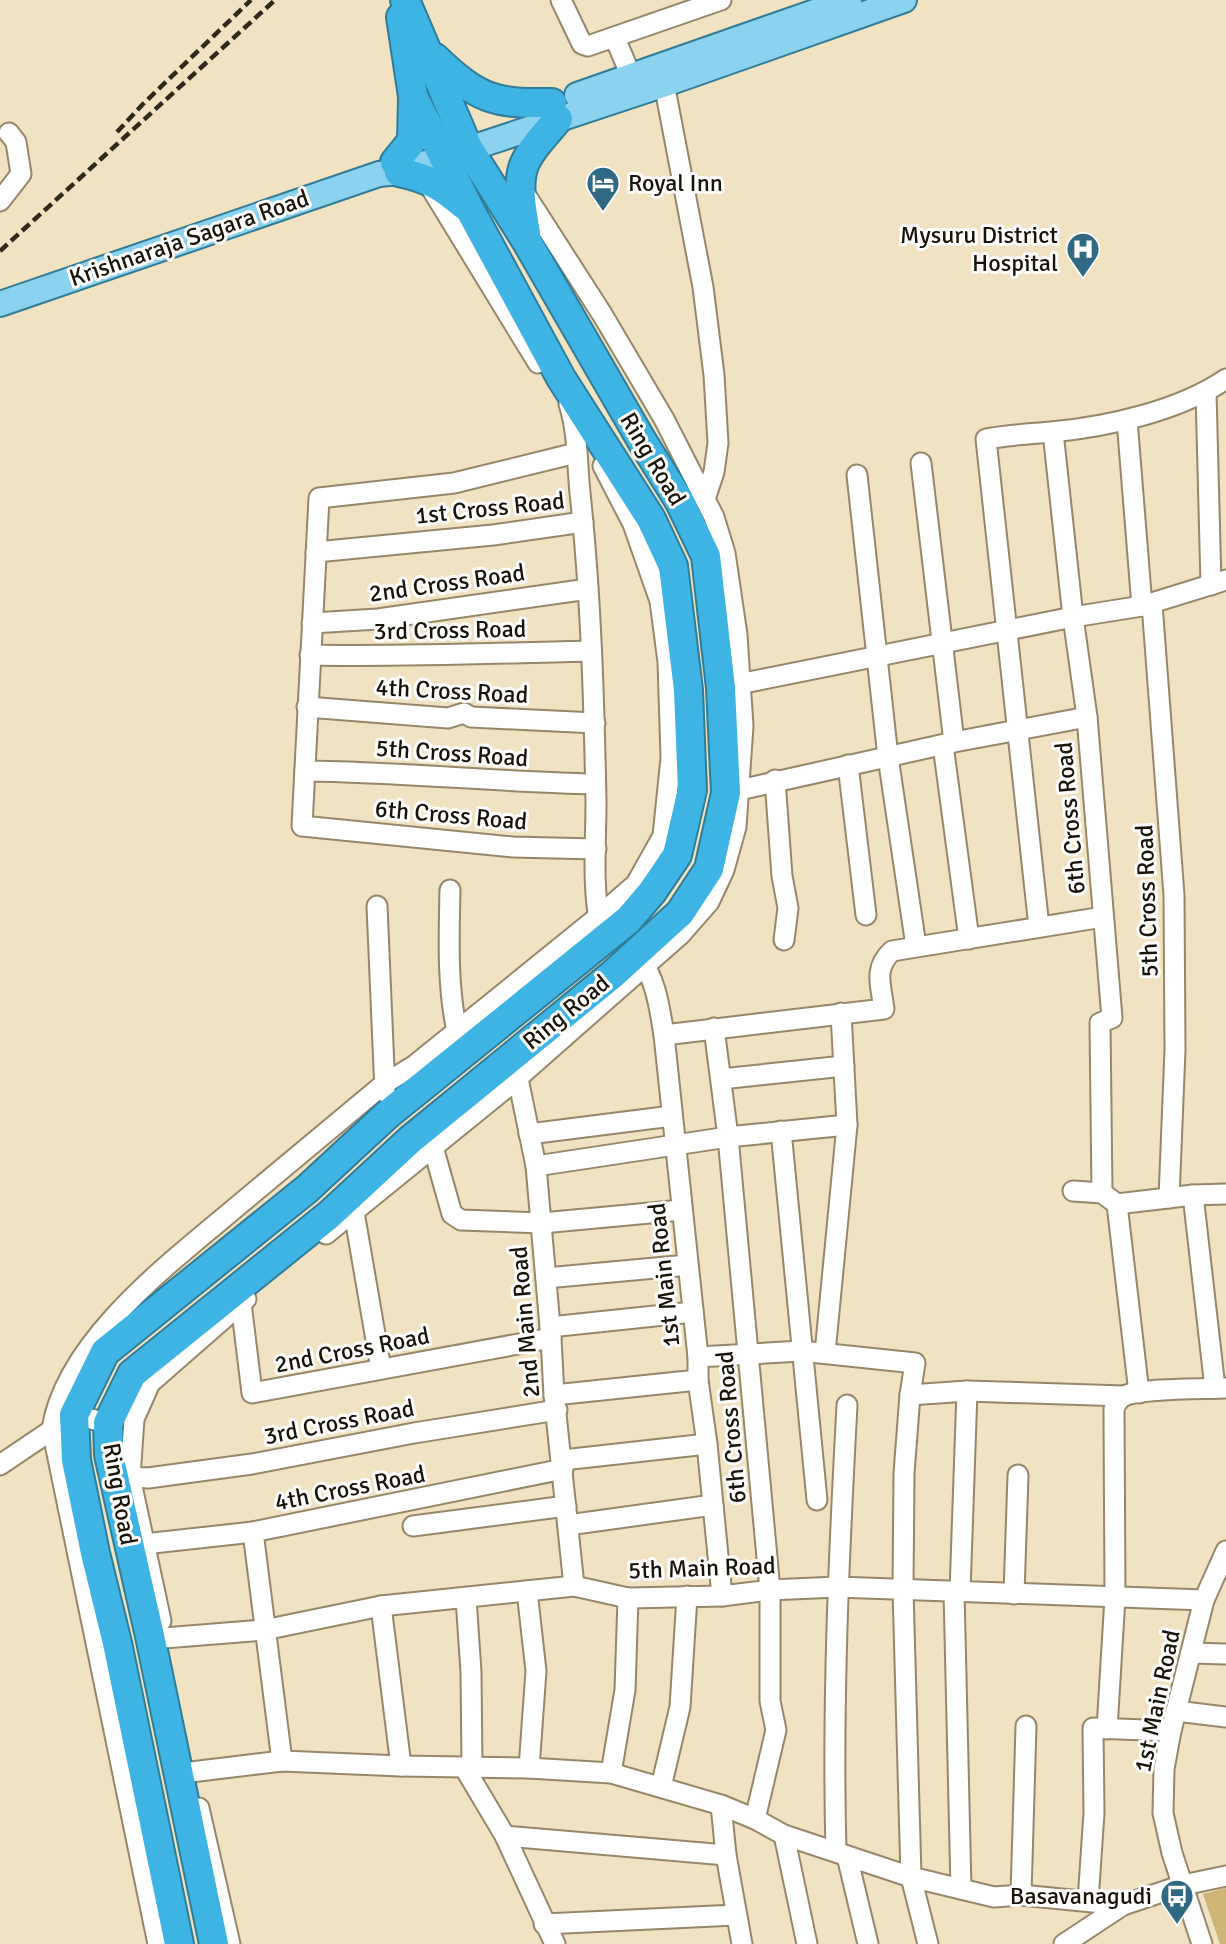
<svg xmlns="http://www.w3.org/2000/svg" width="1226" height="1944" font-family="Signika,sans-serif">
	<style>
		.green { fill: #ceb477 }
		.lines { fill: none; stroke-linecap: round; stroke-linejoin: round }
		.minor-casing { stroke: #958768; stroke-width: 23 }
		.major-casing { stroke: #317c97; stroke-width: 28 }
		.highway-casing { stroke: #317c97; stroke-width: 32 }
		.minor { stroke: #fff; stroke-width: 19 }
		.major { stroke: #8bd2ef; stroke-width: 24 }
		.highway { stroke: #3eb4e5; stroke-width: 28 }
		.rail { stroke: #2f291a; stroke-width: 4.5; stroke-dasharray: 10 5; stroke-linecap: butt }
		.labels { text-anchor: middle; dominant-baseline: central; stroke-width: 6; stroke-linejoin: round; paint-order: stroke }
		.poi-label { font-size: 24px; fill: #181307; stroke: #fff; text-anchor: end }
		.street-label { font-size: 24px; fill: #181307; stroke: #fff }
	</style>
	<rect width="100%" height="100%" fill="#f1e2c1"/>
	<!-- green -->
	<path class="green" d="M1226 1888V1944H1220L1203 1894Z"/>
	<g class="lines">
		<defs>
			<g id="minor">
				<path d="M561 0 582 44 588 46 721 0"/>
				<path d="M615 38 631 76"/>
				<path d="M662 73 703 287 714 375 718 443 714 472 705 499"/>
				<path d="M428 183 538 363"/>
				<path d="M0 201 21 174 16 142 9 133"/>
				<path d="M1206 392 1211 585"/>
				<path d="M569 404C578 432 577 463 580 493 591 596 594 699 596 802 596 842 592 886 600 924"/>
				<path d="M1127 420 1142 606"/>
				<path d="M1053 432 1073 617 1087 717 1112 1018 1100 1023 1102 1193"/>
				<path d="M576 453 454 483 319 498 302 826 513 847 596 849"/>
				<path d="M921 463 954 742"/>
				<path d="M857 475 888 757 916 946"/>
				<path d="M316 552 493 535 583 522"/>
				<path d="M1152 604 1174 895 1175 1050 1169 1198"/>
				<path d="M312 623 378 619 588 589"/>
				<path d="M310 655C404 657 498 653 591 651"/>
				<path d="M739 684 1073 617 1142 606 1226 580"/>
				<path d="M307 707 448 718 464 713 471 717 595 723"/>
				<path d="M943 745 969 939"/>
				<path d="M848 765 866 915"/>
				<path d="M305 771C402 772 498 782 595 784"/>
				<path d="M775 780 782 876 788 908 784 940"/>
				<path d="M739 790 954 742 1087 717"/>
				<path d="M450 890C449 937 447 985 457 1031"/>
				<path d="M377 906 385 1092"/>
				<path d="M1039 927 986 439C1008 435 1029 434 1051 432 1107 427 1179 411 1226 379"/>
				<path d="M639 958C656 977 660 1011 664 1035L698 1357V1380L707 1444 722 1596"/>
				<path d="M714 1028 728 1137 770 1590V1701L776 1730 755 1819"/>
				<path d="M664 1035 884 1009C881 985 873 969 892 951L1103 917"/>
				<path d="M516 1069 536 1166 551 1338 554 1395 574 1586"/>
				<path d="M721 1079 844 1066"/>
				<path d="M781 1131 817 1500"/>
				<path d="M529 1134 672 1116"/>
				<path d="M433 1147 452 1214 461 1220 542 1223 682 1210"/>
				<path d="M536 1166 728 1137 847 1125"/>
				<path d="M1073 1191 1102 1193 1117 1204 1193 1195 1226 1194"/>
				<path d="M1193 1195 1215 1388"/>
				<path d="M1117 1204 1139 1393"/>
				<path d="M354 1212 381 1369"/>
				<path d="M326 1234 506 1088 681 934 709 902 724 870 736 827 743 726 737 635 725 553 714 517 664 419 602 314 523 191"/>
				<path d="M546 1278 688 1265"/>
				<path d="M241 1303 252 1393 551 1338"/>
				<path d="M550 1327 693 1312"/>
				<path d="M825 1353 847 1125 841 1013"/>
				<path d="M698 1357 801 1351 915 1363 910 1395 904 1473 903 1590 911 1877 928 1944"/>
				<path d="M554 1395 698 1380"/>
				<path d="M910 1395 967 1391 1124 1396"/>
				<path d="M563 1460 707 1444"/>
				<path d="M0 1465 74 1415 108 1423"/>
				<path d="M130 1477 148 1478 252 1464 414 1433 557 1410"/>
				<path d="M568 1525 713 1505"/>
				<path d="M413 1526 566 1506"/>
				<path d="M253 1532 282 1761"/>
				<path d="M144 1544 253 1532 563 1469"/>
				<path d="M527 1591 536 1671 529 1768"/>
				<path d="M954 1592 961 1889"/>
				<path d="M960 1592 967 1391"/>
				<path d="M1014 1594 1018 1475"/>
				<path d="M466 1598 471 1672 472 1766"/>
				<path d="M381 1606 401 1766"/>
				<path d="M161 1621 130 1477 134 1419 150 1383 246 1299"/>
				<path d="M164 1638 264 1630 381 1606 574 1586 628 1598 722 1596 770 1590 837 1587 1204 1600"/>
				<path d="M1191 1653 1226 1654"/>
				<path d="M1176 1711 1226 1717"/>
				<path d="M1107 1729 1115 1597 1114 1409C1116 1404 1118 1399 1124 1396 1141 1388 1204 1389 1226 1388"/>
				<path d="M464 1767 505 1836 555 1944"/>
				<path d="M191 1772 282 1761 401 1766 529 1768 611 1773 721 1805 755 1819 784 1835 911 1877 994 1897 1021 1895 1123 1905"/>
				<path d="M611 1773 625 1690 628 1598"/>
				<path d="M661 1787 680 1707 687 1596"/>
				<path d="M721 1805 726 1855 742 1944"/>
				<path d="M199 1808 230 1944"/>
				<path d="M784 1835 807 1944"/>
				<path d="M505 1836 726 1855"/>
				<path d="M836 1852C832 1703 839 1554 847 1405"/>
				<path d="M847 1856 868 1944"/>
				<path d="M1021 1895 1026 1726"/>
				<path d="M1088 1901 1094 1813 1093 1728 1171 1731"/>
				<path d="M544 1924 736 1915"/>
				<path d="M158 1944 52 1429C66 1339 174 1260 240 1204 288 1164 336 1124 384 1084L415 1065 598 917 636 884 663 836 671 758 668 662 660 601 633 524 603 466"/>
				<path d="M1064 1944 1123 1905 1183 1885 1226 1876"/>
				<path d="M1202 1944 1172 1853 1163 1813 1164 1769 1171 1731 1204 1600 1226 1551"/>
			</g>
			<g id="major">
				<path d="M577 95 849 0"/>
				<path d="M0 304 379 174 399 172 665 84 904 0"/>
			</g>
			<g id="highway">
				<path d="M435 58C478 99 493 104 552 103"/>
				<path d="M395 162 412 141 413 98"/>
				<path d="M399 172C428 178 442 186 465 206"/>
				<path d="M526 234C523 214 517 188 523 168 529 150 546 134 558 119"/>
				<path d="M179 1944 117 1643 95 1553 76 1460 74 1415 105 1352 307 1189 388 1114 628 920 652 892 677 855 692 790 688 690 673 566 651 519 561 378 470 210 413 96 401 17"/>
				<path d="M214 1944 150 1636 109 1455 108 1423 132 1374 329 1215 410 1140 612 975 680 913 709 869 726 793 721 688 706 556 680 502 642 441 527 242 468 148 405 0"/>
			</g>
		</defs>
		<!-- minor casing -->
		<use href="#minor" class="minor-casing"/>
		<!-- major casing -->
		<use href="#major" class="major-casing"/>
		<!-- highway casing -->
		<use href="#highway" class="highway-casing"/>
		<!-- minor -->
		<use href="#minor" class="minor"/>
		<!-- major -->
		<use href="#major" class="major"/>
		<!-- highway -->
		<use href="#highway" class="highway"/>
		<!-- rail -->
		<g class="rail">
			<path d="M117 132 143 104 251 0"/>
			<path d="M0 251 275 0"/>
		</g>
	</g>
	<!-- icons -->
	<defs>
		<symbol id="hotel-pin" viewBox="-11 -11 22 30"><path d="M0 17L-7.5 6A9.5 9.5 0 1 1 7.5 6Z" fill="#306983" stroke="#fff"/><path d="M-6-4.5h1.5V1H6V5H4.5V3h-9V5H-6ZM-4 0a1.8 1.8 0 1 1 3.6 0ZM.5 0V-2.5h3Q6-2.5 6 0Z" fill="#fff"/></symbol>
		<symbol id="hospital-pin" viewBox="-11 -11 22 30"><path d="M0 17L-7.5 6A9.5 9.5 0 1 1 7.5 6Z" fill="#306983" stroke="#fff"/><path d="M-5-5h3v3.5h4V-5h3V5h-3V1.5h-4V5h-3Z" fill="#fff"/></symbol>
		<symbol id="bus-pin" viewBox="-11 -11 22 30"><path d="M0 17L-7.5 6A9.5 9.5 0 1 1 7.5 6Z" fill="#306983" stroke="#fff"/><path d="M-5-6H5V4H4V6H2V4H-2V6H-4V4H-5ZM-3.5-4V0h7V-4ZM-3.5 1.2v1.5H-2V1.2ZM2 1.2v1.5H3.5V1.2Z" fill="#fff"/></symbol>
	</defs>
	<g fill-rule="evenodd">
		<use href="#hotel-pin" x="584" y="164" width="38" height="52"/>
		<use href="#hospital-pin" x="1064" y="230" width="38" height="52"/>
		<use href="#bus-pin" x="1158" y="1877" width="38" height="52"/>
	</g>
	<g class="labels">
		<!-- poi labels -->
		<g class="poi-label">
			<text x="628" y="183" text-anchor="start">Royal Inn</text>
			<text x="1058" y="235">Mysuru District<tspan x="1058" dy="28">Hospital</tspan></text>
			<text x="1152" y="1896">Basavanagudi</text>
		</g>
		<!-- street labels -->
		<g class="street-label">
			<text transform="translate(189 238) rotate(-19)">Krishnaraja Sagara Road</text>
			<text transform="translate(653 459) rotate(59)">Ring Road</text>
			<text transform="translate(490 508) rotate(-6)">1st Cross Road</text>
			<text transform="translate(447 583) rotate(-8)">2nd Cross Road</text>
			<text transform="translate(450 630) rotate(-1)">3rd Cross Road</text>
			<text transform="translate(452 691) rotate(3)">4th Cross Road</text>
			<text transform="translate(452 753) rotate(4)">5th Cross Road</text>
			<text transform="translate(451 815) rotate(5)">6th Cross Road</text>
			<text transform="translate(1070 818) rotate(-95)">6th Cross Road</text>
			<text transform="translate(1147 901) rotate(-92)">5th Cross Road</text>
			<text transform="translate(566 1012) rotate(-39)">Ring Road</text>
			<text transform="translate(664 1275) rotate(-96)">1st Main Road</text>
			<text transform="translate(525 1322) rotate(-95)">2nd Main Road</text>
			<text transform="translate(352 1350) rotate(-11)">2nd Cross Road</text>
			<text transform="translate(339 1422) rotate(-11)">3rd Cross Road</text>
			<text transform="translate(731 1427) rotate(-95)">6th Cross Road</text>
			<text transform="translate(350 1488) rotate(-11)">4th Cross Road</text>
			<text transform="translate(120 1494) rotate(80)">Ring Road</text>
			<text transform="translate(702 1568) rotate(-2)">5th Main Road</text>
			<text transform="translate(1157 1701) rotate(-78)">1st Main Road</text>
		</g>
	</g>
</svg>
